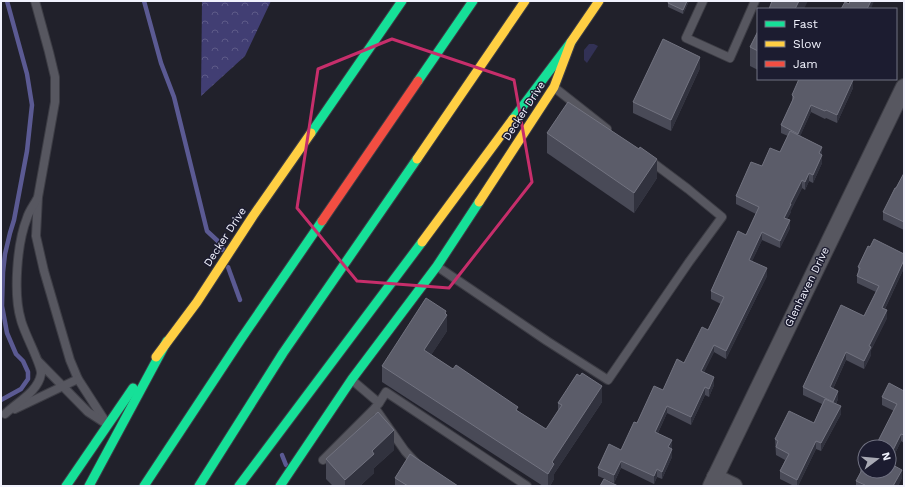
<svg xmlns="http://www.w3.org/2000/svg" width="905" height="487" font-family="'Work Sans',sans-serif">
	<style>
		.green { fill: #323155 }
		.forest { fill: url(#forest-crowns) }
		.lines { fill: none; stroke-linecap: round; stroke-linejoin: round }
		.stream { stroke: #5b5a93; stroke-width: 4.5 }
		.lane-casing { stroke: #3d3d45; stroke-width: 10 }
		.street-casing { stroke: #3d3d45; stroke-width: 18 }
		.fast-casing { stroke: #3d3d45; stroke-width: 11 }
		.slow-casing { stroke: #3d3d45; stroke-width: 11 }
		.jam-casing { stroke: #3d3d45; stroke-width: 11 }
		.lane { stroke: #575760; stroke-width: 8 }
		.street { stroke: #575760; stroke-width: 16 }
		.fast { stroke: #16e098; stroke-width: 9 }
		.slow { stroke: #ffcf43; stroke-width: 9 }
		.jam { stroke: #f24e42; stroke-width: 9 }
		.wall { fill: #494a57 }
		.shaded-wall { fill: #31323e }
		.building { fill: #5b5c69; stroke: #727380 }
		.marked { fill: none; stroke: #c72e6b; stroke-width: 3; stroke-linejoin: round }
		.labels { text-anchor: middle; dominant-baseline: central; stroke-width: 3; stroke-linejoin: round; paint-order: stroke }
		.street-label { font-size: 11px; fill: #f1f2fd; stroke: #1c1c30 }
	</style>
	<defs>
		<pattern id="forest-crowns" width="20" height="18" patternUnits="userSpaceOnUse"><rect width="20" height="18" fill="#413e73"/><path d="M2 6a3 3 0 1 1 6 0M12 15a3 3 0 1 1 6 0" fill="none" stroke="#5d5a88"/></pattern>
	</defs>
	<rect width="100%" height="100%" fill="#21212b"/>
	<!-- green -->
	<path class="green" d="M589 44H594L598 46 587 63 584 60V50Z"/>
	<!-- forest -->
	<path class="forest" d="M202 1H271L245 56 201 96Z"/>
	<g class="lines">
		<!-- stream -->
		<g class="stream">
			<path d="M144 1 161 63 174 97 207 231 221 244 223 250"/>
			<path d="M228 267 240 300"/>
			<path d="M1 400 21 389 28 379V372L23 361 16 354 7 333 2 306 3 272 5 254 10 233 14 220 27 151 32 105 27 74 7 1"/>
			<path d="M282 455 286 465"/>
		</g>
		<defs>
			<g id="lane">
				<path d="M35 1 49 52 55 77V102L38 197 36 236 44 271 70 360 78 379 107 424"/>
				<path d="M703 1 686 38 730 58 755 1"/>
				<path d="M555 88 607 129"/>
				<path d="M438 267 547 341 608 380 689 262 722 217 688 189 648 159"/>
				<path d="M39 362 88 412 105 423"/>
				<path d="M352 380 379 403 375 408 405 451 416 463"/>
				<path d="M379 403 386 392 527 486"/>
				<path d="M15 409 78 379"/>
				<path d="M5 414C17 402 38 392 41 374 42 365 24 333 21 320 13 294 17 243 27 218 29 211 34 205 37 199"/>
				<path d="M323 460 375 408"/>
			</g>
			<g id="street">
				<path d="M715 477 734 486"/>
				<path d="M711 486 904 87"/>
			</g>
			<g id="fast">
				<path d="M418 81 473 1"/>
				<path d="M513 119 571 42"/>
				<path d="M311 133 402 1"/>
				<path d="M66 486 133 388"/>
				<path d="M89 486 167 341"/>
				<path d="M144 486 241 339 322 221"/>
				<path d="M199 486 283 353 417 159"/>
				<path d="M239 486 422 242"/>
				<path d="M280 486 352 379 437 266 479 202"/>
			</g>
			<g id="slow">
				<path d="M417 159 525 1"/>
				<path d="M479 202 554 87 571 42 599 1"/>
				<path d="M422 242 513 119"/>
				<path d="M156 357 197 302 253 216 311 133"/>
			</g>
			<path id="jam" d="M322 221 418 81"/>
		</defs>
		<!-- lane casing -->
		<use href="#lane" class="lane-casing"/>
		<!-- street casing -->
		<use href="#street" class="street-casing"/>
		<!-- fast casing -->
		<use href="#fast" class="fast-casing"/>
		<!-- slow casing -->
		<use href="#slow" class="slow-casing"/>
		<!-- jam casing -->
		<use href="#jam" class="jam-casing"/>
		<!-- lane -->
		<use href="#lane" class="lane"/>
		<!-- street -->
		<use href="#street" class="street"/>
		<!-- fast -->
		<use href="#fast" class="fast"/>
		<!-- slow -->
		<use href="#slow" class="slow"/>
		<!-- jam -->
		<use href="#jam" class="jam"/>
	</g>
	<!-- wall -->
	<g class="wall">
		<path d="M669 1H689L683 14 668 7V3Z"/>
		<path d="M758 31V70L750 66V47Z"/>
		<path d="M700 68 671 131 633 113V102Z"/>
		<path d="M853 88 837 123 826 118 825 119 811 112 800 136 822 147V163L813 183 809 181 805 190 802 188 791 210V212L787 219 790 228 780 248 762 240 752 261 767 276 726 359 714 352 704 372 714 385 709 397 705 395 691 425 667 413 658 433 672 448V457L662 479 657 477 654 484 621 468 614 483 598 476V468L621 450 637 423 684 363 708 330 721 304 711 299V291L746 235 756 214 736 204V196L762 166 780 152 788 136 781 133V125L792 102V95Z"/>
		<path d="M547 133 657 178 634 213 547 153Z"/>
		<path d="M904 173V230L883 220V212L896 188Z"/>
		<path d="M870 247 904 254V268L885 309 887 318 871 350V355L864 369 846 360 833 389 838 399 836 404 841 414 821 451 816 449 798 486H794L780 479V471L785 460 776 455 775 439 814 423 822 404 803 395V387L864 316 876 292 857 283V276L858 272V267Z"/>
		<path d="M446 314 447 331 431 355 546 429 558 410V403L602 402 554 474V479L550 486H543L382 382V366Z"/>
		<path d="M904 391V443L901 441 890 464 902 478 898 486H856V481L860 473V466L865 457V471L894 411 882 405V397Z"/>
		<path d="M394 450 374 468V473L360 486H333L326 479V459Z"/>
		<path d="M395 478 458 486H395Z"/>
	</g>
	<!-- shaded-wall -->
	<g class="shaded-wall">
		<path d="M687 1H689L683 14V10Z"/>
		<path d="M799 1H808L804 9H795Z"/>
		<path d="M871 1H874L871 9H867Z"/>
		<path d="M700 57V68L671 131V120Z"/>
		<path d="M853 80V88L837 123V115Z"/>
		<path d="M811 105V112L798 141V134Z"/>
		<path d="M822 147V155L819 153Z"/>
		<path d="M822 155V163L813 183V175Z"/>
		<path d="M657 159V178L634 213V193Z"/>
		<path d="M809 173V181L805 190V182Z"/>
		<path d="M802 180V188L791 210V212L784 225V218L790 204Z"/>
		<path d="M790 220V228L780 248V241Z"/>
		<path d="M762 232V240L749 268V260Z"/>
		<path d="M904 260V268L882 315V308Z"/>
		<path d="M767 268V276L726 359V351Z"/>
		<path d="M887 310V318L871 350V355L864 369V361L869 346Z"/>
		<path d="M446 311V317L447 315V331L424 366V350Z"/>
		<path d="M714 345V352L701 378V371Z"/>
		<path d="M846 352V360L830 395V387Z"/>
		<path d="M714 377V385L709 397V389Z"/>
		<path d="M602 386V402L554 474V479L550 486H548V474L552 462Z"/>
		<path d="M705 387V395L691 425V417Z"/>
		<path d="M838 391V399L833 410V402Z"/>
		<path d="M667 406V413L655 439V432Z"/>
		<path d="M841 406V414L821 451V443Z"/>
		<path d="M394 430V450L374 468V473L360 486H345V480L372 451Z"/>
		<path d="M901 434V441L889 466V458Z"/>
		<path d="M672 440V448L668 455V447Z"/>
		<path d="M816 441V449L798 486H797V480Z"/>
		<path d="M672 449V457L662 479V472Z"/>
		<path d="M621 461V468L614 483V475Z"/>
		<path d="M657 469V477L654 484V476Z"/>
		<path d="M902 470V478L898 486H893Z"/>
	</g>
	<!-- building -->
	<g class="building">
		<path d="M669 1H687L683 10 668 3Z"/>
		<path d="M772 1H799L795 9H769Z"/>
		<path d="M850 1H871L867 9H841L845 2 849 4Z"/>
		<path d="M758 31V51L750 47Z"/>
		<path d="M663 39 700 57 671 120 633 102Z"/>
		<path d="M799 79H852L853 80 837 115 826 110 825 111 811 105 798 134 781 125 794 97 792 95Z"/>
		<path d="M568 102 639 149 640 147 657 159 634 193 547 133Z"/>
		<path d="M790 131 822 147 819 153 822 155 813 175 809 173 805 182 802 180 790 204H791L784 218 790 220 780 241 762 232 749 260 767 268 726 351 714 345 701 371 714 377 709 389 705 387 691 417 667 406 655 432 672 440 668 447 672 449 662 472 657 469 654 476 621 461 614 475 598 468 609 444 621 450 634 422 637 423 654 386 663 390 677 359 684 363 702 327 708 330 724 297 711 291 738 231 746 235 759 207 736 196 751 162 762 166 770 148 780 152Z"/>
		<path d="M904 173V222L883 212 895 188H896Z"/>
		<path d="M874 239 904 254V260L882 308 887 310 869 346 871 347 864 361 846 352 830 387 838 391 833 402 803 387 841 305 864 316 879 286 857 276 860 268 858 267 868 246 870 247Z"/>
		<path d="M426 298 446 311 445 313 447 315 424 350 453 369 456 365 518 407 516 410 546 429 562 405 558 403 577 374 580 376 582 373 602 386 552 462 554 464 548 474 382 366Z"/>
		<path d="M889 383 904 391V435L901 434 889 458V447H875L897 404 882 397Z"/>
		<path d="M825 399 841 406 821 443 816 441 797 480 780 471 789 454 776 447 778 441 775 439 789 411 814 423Z"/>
		<path d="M378 412 394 430 372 451 374 454 345 480 326 459Z"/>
		<path d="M410 454 458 486H408L395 478Z"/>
		<path d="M865 457V471H889V463L902 470 893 486H864L865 485 856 481 863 468 860 466Z"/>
		<path d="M604 479 618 486H600Z"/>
	</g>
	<!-- marked area -->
	<path class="marked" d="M392 39 514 80 532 182 449 288 357 281 297 208 318 69Z"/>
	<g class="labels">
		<!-- street labels -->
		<g class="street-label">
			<text transform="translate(524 111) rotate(-57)">Decker Drive</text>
			<text transform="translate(225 237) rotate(-57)">Decker Drive</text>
			<text transform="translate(807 287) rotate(-64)">Glenhaven Drive</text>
		</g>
	</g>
	<!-- border -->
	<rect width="905" height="487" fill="none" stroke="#f1f2fd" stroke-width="4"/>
	<!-- legend -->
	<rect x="757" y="8" width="140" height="72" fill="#1c1c30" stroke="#717282"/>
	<rect x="765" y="21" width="20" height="6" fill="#16e098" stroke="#717282"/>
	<text x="793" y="28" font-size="12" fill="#f1f2fd">Fast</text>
	<rect x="765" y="41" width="20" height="6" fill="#ffcf43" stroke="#717282"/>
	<text x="793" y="48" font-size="12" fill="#f1f2fd">Slow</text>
	<rect x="765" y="61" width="20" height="6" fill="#f24e42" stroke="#717282"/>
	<text x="793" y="68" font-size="12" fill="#f1f2fd">Jam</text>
	<!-- north arrow -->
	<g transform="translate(877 459) rotate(74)"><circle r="19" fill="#1c1c30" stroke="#717282"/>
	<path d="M0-3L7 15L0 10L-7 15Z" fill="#a8a9b4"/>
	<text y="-6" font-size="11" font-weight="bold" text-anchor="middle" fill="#f1f2fd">N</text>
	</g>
</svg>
